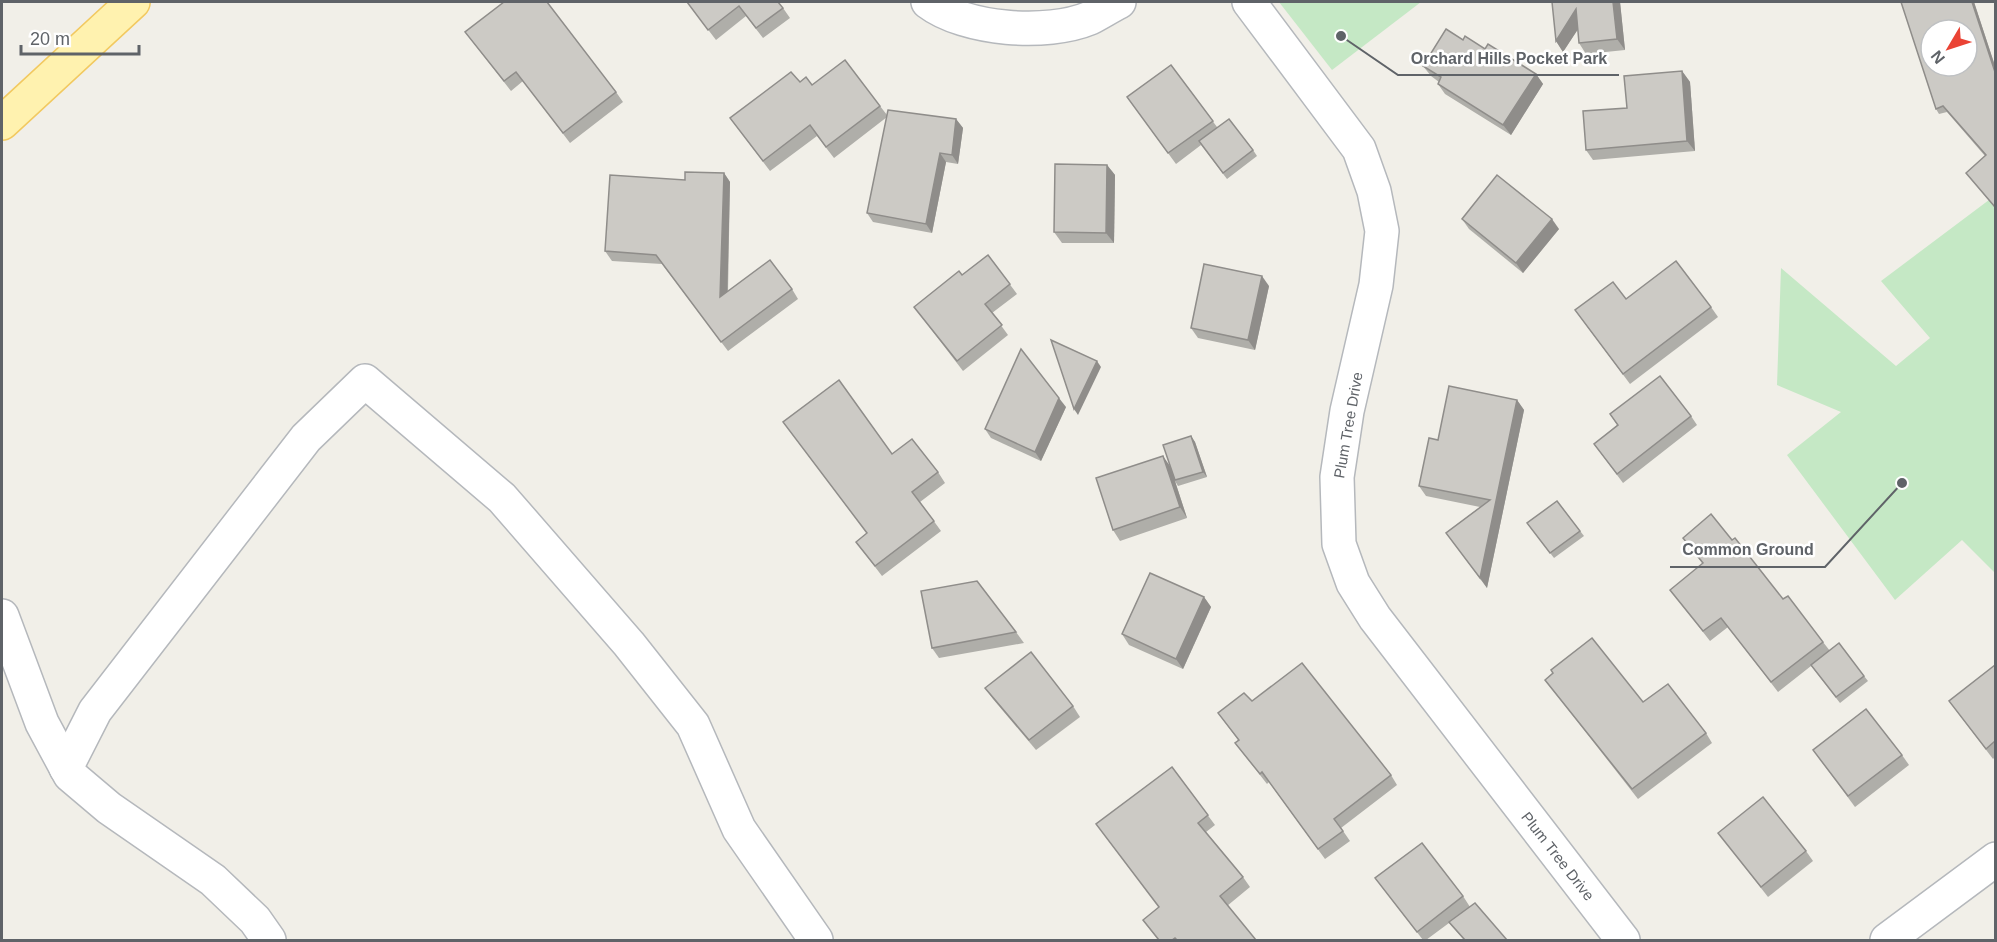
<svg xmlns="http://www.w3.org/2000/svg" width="1997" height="942" font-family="Arial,sans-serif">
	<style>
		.green { fill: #c5e8c5 }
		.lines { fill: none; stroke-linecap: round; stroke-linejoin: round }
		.minor-casing { stroke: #b5b8bc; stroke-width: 36 }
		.major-casing { stroke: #f2c960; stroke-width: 36 }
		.minor { stroke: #fff; stroke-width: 33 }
		.major { stroke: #fff2af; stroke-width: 33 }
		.wall { fill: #afaea9 }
		.shaded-wall { fill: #8f8d8a }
		.building { fill: #cccac5; stroke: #8f8d8a; stroke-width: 1.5; fill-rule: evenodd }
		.labels { text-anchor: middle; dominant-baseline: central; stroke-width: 5; stroke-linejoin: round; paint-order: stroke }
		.street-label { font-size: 15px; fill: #5f6368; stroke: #fff }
		.leader { fill: none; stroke: #5f6368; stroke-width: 2 }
		.callout-dot { fill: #5f6368; stroke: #fff; stroke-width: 2 }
		.callout-label { font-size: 16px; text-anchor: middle; font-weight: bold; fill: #5f6368; stroke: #fff; stroke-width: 5; stroke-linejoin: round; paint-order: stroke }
	</style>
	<rect width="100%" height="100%" fill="#f1efe8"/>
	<!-- green -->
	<g class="green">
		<path d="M1279 2H1421L1332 70Z"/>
		<path d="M1989 200 1996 207 1995 573 1962 540 1895 600 1787 455 1841 412 1777 385 1781 268 1896 366 1930 338 1881 281Z"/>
	</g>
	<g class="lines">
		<defs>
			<g id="minor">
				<path d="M928 2C965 30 1047 36 1090 18 1100 13 1109 7 1119 2"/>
				<path d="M1249 2 1359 149 1374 191 1382 231 1376 285 1347 411 1337 477 1339 544 1353 583 1375 618 1623 940"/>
				<path d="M2 616 42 723 70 775 109 808 213 880 255 920 269 940"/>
				<path d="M66 768 95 711 306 438 365 381 502 498 629 644 693 725 739 829 816 940"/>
				<path d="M1887 940 1996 859"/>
			</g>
			<path id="major" d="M2 123 133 2"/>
		</defs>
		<!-- minor casing -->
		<use href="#minor" class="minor-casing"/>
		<!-- major casing -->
		<use href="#major" class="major-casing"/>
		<!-- minor -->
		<use href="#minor" class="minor"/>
		<!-- major -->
		<use href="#major" class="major"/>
	</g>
	<!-- wall -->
	<g class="wall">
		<path d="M687 2 783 8 790 18 763 38 746 16 716 40Z"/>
		<path d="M1620 2 1625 50 1586 54 1579 43 1578 29 1563 52 1556 41Z"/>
		<path d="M1901 2H1974L1995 66V208L1966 173 1985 156 1947 112 1939 114 1936 109Z"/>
		<path d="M465 32 616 92 623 102 570 143 523 81 511 91Z"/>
		<path d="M1463 40 1485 49 1536 74 1543 84 1511 135 1445 94 1438 84 1439 82 1431 76 1423 66Z"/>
		<path d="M1171 65 1217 127 1253 150 1257 156 1227 179 1201 145 1176 164 1127 97Z"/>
		<path d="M1682 71 1690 82 1695 151 1593 160 1586 150 1627 108Z"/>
		<path d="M800 82 880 106 887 115 956 119 963 128 958 164 946 162 932 233 873 222 867 213 887 117 834 158 817 136 770 171 730 118Z"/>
		<path d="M1107 165 1115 175 1114 243H1062L1054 232Z"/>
		<path d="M724 173 730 182 728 292 792 289 798 299 728 351 662 264 612 261 605 251 685 180Z"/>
		<path d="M1462 219 1559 229 1523 273 1469 229Z"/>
		<path d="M988 255 1017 294 992 313 1008 335 963 371 914 307 962 275Z"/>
		<path d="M1269 286 1255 350 1198 338 1191 328Z"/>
		<path d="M1626 299 1711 307 1718 317 1630 384 1575 310Z"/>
		<path d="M1517 400 1524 410 1487 588 1446 533 1480 507 1426 496 1419 486 1438 440Z"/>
		<path d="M1066 407 1041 461 991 438 985 429Z"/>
		<path d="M1610 414 1691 416 1697 425 1623 483 1594 444 1617 425Z"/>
		<path d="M783 422 892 454 938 472 945 483 920 502 941 531 882 576 856 542 867 533Z"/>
		<path d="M1191 436 1195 442 1207 477 1178 486 1175 481 1187 518 1120 541 1113 530 1170 466Z"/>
		<path d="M1557 501 1584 536 1554 558 1527 523Z"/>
		<path d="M1683 538 1732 540 1783 599 1823 642 1830 651 1864 676 1868 681 1840 703 1811 666 1778 692 1728 627 1710 641 1670 590 1703 564Z"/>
		<path d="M1204 597 1211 607 1183 669 1129 645 1122 634Z"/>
		<path d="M1016 632 1024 643 939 658 932 648Z"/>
		<path d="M1995 665V757L1993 759 1949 701Z"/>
		<path d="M1545 680 1706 733 1712 743 1638 799Z"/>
		<path d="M985 688 1073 706 1080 717 1036 750 993 699Z"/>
		<path d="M1252 701 1391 775 1397 785 1341 828 1350 841 1325 859 1269 782 1267 784 1242 752 1235 743 1238 740 1218 713Z"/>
		<path d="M1813 750 1902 755 1909 765 1855 807Z"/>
		<path d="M1172 767 1215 825 1206 832 1243 877 1250 887 1227 906 1256 940H1158L1143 920 1159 907Z"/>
		<path d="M1718 833 1806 851 1813 861 1768 897Z"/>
		<path d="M1375 878 1463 896 1470 907 1507 940H1464L1449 923 1426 940H1423Z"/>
	</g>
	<!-- shaded-wall -->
	<g class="shaded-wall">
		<path d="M1613 2H1620L1625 50 1617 39Z"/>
		<path d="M1972 2H1974L1995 66V72Z"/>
		<path d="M1576 9 1584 20 1563 52 1556 41Z"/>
		<path d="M1682 71 1690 82 1695 151 1687 141Z"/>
		<path d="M1536 74 1543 84 1511 135 1503 125Z"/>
		<path d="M956 119 963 128 958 164 952 155Z"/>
		<path d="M940 153 946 162 932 233 926 224Z"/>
		<path d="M1107 165 1115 175 1114 243 1106 233Z"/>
		<path d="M724 173 730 182 727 307 720 297Z"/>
		<path d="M1552 219 1559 229 1523 273 1516 263Z"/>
		<path d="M1262 276 1269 286 1255 350 1248 340Z"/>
		<path d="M1097 361 1101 367 1078 415 1074 409Z"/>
		<path d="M1059 398 1066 407 1041 461 1035 452Z"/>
		<path d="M1517 400 1524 410 1487 588 1480 578Z"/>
		<path d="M1191 436 1195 442 1207 477 1203 472Z"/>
		<path d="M1163 456 1170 466 1187 518 1180 507Z"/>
		<path d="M1204 597 1211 607 1183 669 1176 659Z"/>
	</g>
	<!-- building -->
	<g class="building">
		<path d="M504 2H547L616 92 563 133 516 72 504 81 465 32Z"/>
		<path d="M687 2H778L783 8 756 28 739 6 708 30Z"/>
		<path d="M1552 2H1613L1617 39 1579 43 1576 9 1556 41Z"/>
		<path d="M1901 2H1972L1995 72V207L1966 173 1986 155 1943 106 1936 109ZM1931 30H1967V66H1931Z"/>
		<path d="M1446 29 1463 40 1465 36 1485 49 1488 44 1536 74 1503 125 1438 84 1441 77 1423 66Z"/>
		<path d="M845 60 880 106 826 147 810 125 763 161 730 118 791 72 800 82 806 77 812 85Z"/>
		<path d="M1171 65 1213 121 1168 153 1127 97Z"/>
		<path d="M1682 71 1687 141 1586 150 1583 111 1627 108 1624 76Z"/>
		<path d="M888 110 956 119 952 155 940 153 926 224 867 213Z"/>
		<path d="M1229 119 1253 150 1223 173 1199 141Z"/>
		<path d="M1055 164 1107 165 1106 233 1054 232Z"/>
		<path d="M685 172 724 173 720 297 770 260 792 289 721 342 656 255 605 251 610 175 685 180Z"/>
		<path d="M1497 175 1552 219 1516 263 1462 219Z"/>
		<path d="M988 255 1010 284 985 304 1002 325 957 361 914 307 959 271 962 275Z"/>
		<path d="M1676 261 1711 307 1623 374 1575 310 1613 282 1626 299Z"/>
		<path d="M1204 264 1262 276 1248 340 1191 328Z"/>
		<path d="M1051 340 1097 361 1074 409Z"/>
		<path d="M1021 349 1059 398 1035 452 985 429Z"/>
		<path d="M1660 376 1691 416 1617 474 1594 444 1618 425 1610 414Z"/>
		<path d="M839 380 892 454 912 439 938 472 912 492 934 521 875 566 856 542 867 533 783 422Z"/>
		<path d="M1449 386 1517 400 1480 578 1446 533 1490 500 1419 486 1429 438 1438 440Z"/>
		<path d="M1191 436 1203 472 1175 480 1163 445Z"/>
		<path d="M1163 456 1180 507 1113 530 1096 478Z"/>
		<path d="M1557 501 1580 531 1550 553 1527 523Z"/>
		<path d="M1711 514 1732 540 1735 538 1783 599 1788 596 1823 642 1771 682 1721 618 1703 631 1670 590 1703 563 1683 538Z"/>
		<path d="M1150 573 1204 597 1176 659 1122 634Z"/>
		<path d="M977 581 1016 632 932 648 921 591Z"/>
		<path d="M1592 638 1643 702 1668 684 1706 733 1632 789 1545 680 1553 673 1551 670Z"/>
		<path d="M1839 643 1864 676 1836 697 1811 665Z"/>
		<path d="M1031 652 1073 706 1029 740 985 688Z"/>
		<path d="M1302 663 1391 775 1334 819 1343 831 1318 849 1262 772 1260 774 1235 743 1239 740 1218 713 1244 693 1252 701Z"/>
		<path d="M1995 665V741L1986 749 1949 701Z"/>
		<path d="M1866 709 1902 755 1848 796 1813 750Z"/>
		<path d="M1172 767 1208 815 1198 823 1243 877 1220 896 1256 940H1177L1175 938 1172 940H1159L1143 920 1159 907 1096 824Z"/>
		<path d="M1763 797 1806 851 1761 887 1718 833Z"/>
		<path d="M1422 843 1463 896 1417 932 1375 878Z"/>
		<path d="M1475 903 1507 940H1465L1449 922Z"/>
	</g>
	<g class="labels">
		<!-- street labels -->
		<g class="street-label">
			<text transform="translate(1348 425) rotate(-80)">Plum Tree Drive</text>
			<text transform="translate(1558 856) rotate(52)">Plum Tree Drive</text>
		</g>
	</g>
	<!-- callouts -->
	<path class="leader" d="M1341 36L1398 75H1619M1902 483L1825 567H1670"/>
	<g class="callout-dot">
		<circle cx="1341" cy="36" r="6"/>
		<circle cx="1902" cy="483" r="6"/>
	</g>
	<g class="callout-label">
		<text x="1509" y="64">Orchard Hills Pocket Park</text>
		<text x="1748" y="555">Common Ground</text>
	</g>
	<!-- border -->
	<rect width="1997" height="942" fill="none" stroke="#5f6368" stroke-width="6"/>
	<!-- north arrow -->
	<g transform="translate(1949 48) rotate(231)"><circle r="28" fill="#ffffff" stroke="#bfc1c3" stroke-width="1.5"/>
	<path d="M0-4.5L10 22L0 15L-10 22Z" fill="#ea4335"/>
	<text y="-9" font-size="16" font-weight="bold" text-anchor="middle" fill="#5f6368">N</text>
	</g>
	<!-- scale -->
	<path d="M21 45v9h118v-9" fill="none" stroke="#5f6368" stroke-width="3"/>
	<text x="30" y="45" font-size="18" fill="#5f6368" stroke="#ffffff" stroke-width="4.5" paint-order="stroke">20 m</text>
</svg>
